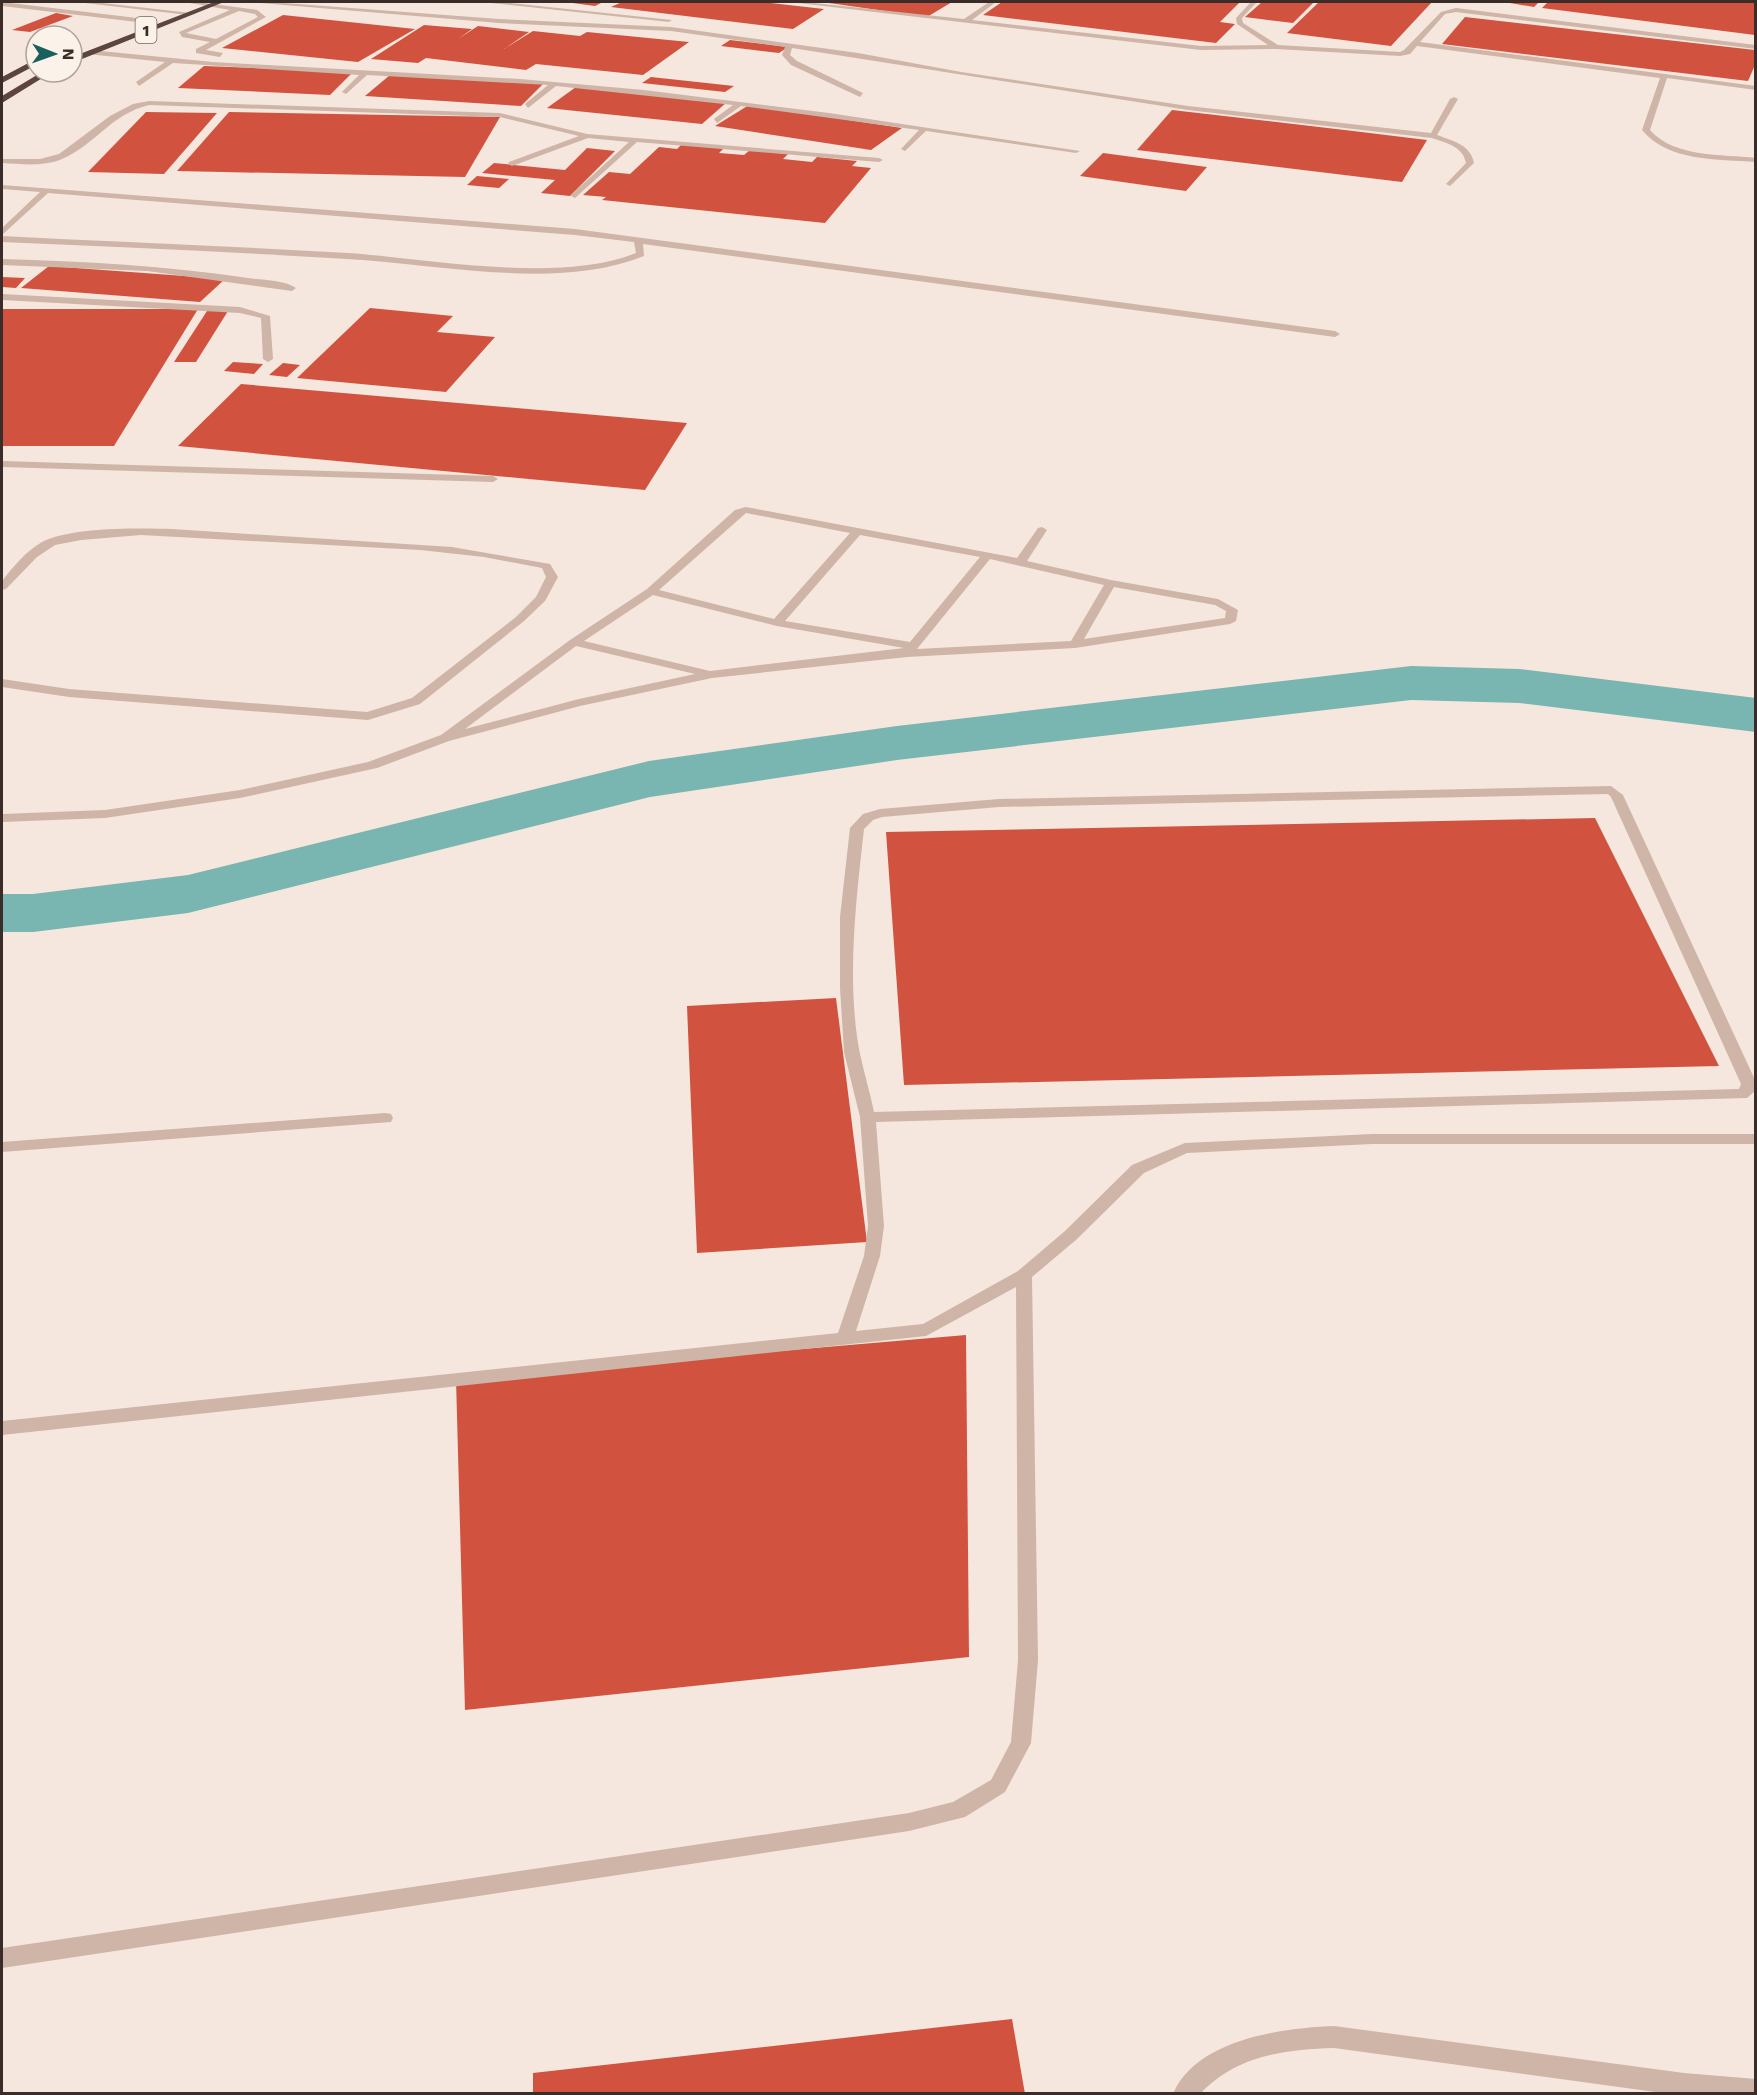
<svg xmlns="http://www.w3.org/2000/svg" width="1757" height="2095" font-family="'Work Sans',sans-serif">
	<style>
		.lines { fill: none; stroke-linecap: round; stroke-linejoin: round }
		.river { fill: #79b5b1; fill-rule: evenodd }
		.building { fill: #d1523f }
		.minor { fill: #ceb5a7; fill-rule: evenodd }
		.highway { fill: #5c453f; fill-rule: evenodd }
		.labels { text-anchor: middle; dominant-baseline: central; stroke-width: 4.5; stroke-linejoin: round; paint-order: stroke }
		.shield { fill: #fbf2ea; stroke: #746762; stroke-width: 1.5 }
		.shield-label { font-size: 16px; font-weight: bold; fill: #3a2c28 }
	</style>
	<rect width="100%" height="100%" fill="#f5e7dd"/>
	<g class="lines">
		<!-- river -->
		<path class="river" d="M1411 666 1519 669 1756 698V732L1519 703 1411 700 897 760 650 797 188 913 33 932H2V894H33L188 875 649 761 897 726Z"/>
	</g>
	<!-- building -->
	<g class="building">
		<path d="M565 2H603L595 6Z"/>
		<path d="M622 2H761L824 9 793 29 611 7Z"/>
		<path d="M822 2H952L927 17Z"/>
		<path d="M1002 2H1240L1220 22 1235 24 1216 43 983 15Z"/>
		<path d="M1262 2H1314L1293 23 1245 17Z"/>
		<path d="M1319 2H1432L1391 46 1287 33Z"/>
		<path d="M1504 2H1539L1534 7Z"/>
		<path d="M1548 2H1755V35L1542 8Z"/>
		<path d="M56 13 73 16 30 32 12 30Z"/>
		<path d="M283 15 415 29 358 62 222 48Z"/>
		<path d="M1465 17 1755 50V65L1748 81 1442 44Z"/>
		<path d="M424 25 472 29 458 39 478 26 529 32 504 49 533 31 580 36 587 32 689 42 643 75 536 64 526 70 426 58 418 63 371 59Z"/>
		<path d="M730 40 788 47 779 53 721 46Z"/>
		<path d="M204 66 353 72 330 95 178 88Z"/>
		<path d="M390 75 543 84 521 106 365 96Z"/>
		<path d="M651 77 734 86 725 92 642 83Z"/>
		<path d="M576 87 727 102 702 124 547 108Z"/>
		<path d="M749 105 902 128 871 150 715 126Z"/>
		<path d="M1172 110 1353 131 1427 140 1402 182 1137 150Z"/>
		<path d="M146 112 217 113 164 174 88 172Z"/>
		<path d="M229 112 500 117 465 177 177 171Z"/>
		<path d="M682 144 724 148 719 153 744 155 750 150 788 154 783 159 812 162 817 157 857 161 852 166 871 168 825 223 602 200 606 197 583 195 609 172 630 174 659 147 677 149Z"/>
		<path d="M587 148 615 151 570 196 541 193 555 180 482 173 494 163 565 170Z"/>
		<path d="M1103 153 1207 167 1186 191 1080 176Z"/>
		<path d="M477 176 509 179 499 188 467 185Z"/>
		<path d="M49 266 225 279 200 302 21 288Z"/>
		<path d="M2 277 25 278 16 288 2 287Z"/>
		<path d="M370 308 453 316 437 332 495 337 446 392 297 378Z"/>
		<path d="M2 309H198L114 446H2Z"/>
		<path d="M207 311H228L196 362H174Z"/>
		<path d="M233 362 263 364 254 374 224 371Z"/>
		<path d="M283 363 300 365 287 377 269 375Z"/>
		<path d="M241 384 687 423 645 490 178 446Z"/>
		<path d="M1595 818 1719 1066 904 1085 886 832Z"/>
		<path d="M836 998 867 1242 697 1253 687 1006Z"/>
		<path d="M966 1335 969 1657 465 1710 456 1379Z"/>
		<path d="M1012 2019 1025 2094H533V2073Z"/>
	</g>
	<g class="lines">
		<!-- minor -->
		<g class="minor">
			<path d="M2 2 137 18 140 20 137 22 2 6Z"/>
			<path d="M76 2H94L191 13 188 15Z"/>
			<path d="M184 2H198L257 10 266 17 206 50 223 53 220 57 196 53V49L210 42 182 37 179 32 230 10ZM239 11 255 14 258 17 216 39 186 33Z"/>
			<path d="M248 2H271L499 19 671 27 858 53 961 72 1188 106 1431 133 1450 99 1454 97 1458 99 1437 135C1453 141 1471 145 1474 163L1450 186 1446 184 1466 163C1463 146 1446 143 1432 138L1188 110 792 48 790 55 797 61 863 93 860 97 791 65 782 55 785 47 671 31 499 23Z"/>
			<path d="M481 2H500L672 20 669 22Z"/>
			<path d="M789 2H805L964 19 989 2H996L972 20 1201 46 1268 45 1237 24 1236 18 1251 2H1257L1242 18 1243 23 1278 45 1400 52 1404 50 1441 12 1456 8 1756 45V49L1456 12 1445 14 1420 42 1756 86V90L1667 78 1650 130C1675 158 1721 154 1756 158V162C1718 159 1668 162 1642 130L1660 78 1417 46 1410 54 1400 56 1276 49 1201 50Z"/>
			<path d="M90 50 213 62 520 79 644 90 829 113 1080 151 1076 153 926 131 905 151 901 149 919 130 741 106 717 123 714 119 733 105 556 86 528 108 525 104 548 85 367 75 346 94 342 92 359 75 173 63 139 86 136 82 165 62 87 54Z"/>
			<path d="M149 101 500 113 587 134 879 158 883 160 879 162 637 142 575 198 571 196 572 194 629 142 588 138 512 166 508 164 509 162 579 136 500 117 149 105C111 114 95 145 62 159 43 167 21 164 2 163V159H40L59 154 110 116 133 104Z"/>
			<path d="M2 185 575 229 1335 331 1340 334 1335 337 643 244 644 256C558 291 438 264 347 259 232 252 117 247 2 242V236C117 242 232 246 348 253 432 259 559 284 636 253L634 242 575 235 48 193 2 235V228L40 192 2 189Z"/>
			<path d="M2 259C84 261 166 266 248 278 262 280 285 280 296 288L292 291 147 271 2 265Z"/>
			<path d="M2 294 240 307 270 316 273 359 268 362 263 359 261 318 240 313 2 300Z"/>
			<path d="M2 461 493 476 498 479 493 482 2 467Z"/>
			<path d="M746 507 1017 558 1038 528 1042 527 1047 530 1027 561 1111 580 1218 599 1238 610 1236 621 1230 624 1075 648 907 657 712 678 580 706 449 741 377 768 240 798 105 818 2 822V814L105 810 240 790 368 762 441 735 570 640 647 589 735 510ZM746 513 850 533 774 619 659 590ZM860 535 980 557 910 642 785 621ZM990 559 1104 585 1071 641 917 649ZM1114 587 1215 605 1226 611 1225 618 1084 639ZM653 595 777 626 904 648 710 671 584 641ZM576 646 695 674 579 699 465 729Z"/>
			<path d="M172 529 452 547 550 564 558 577 545 601 524 621 420 704 368 720 69 697 2 687V679L69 689 367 712 412 698 516 617 536 597 546 577 542 568 484 557 420 550 141 535 81 540 55 545 37 557 6 589 2 590V581C13 567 26 551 42 542 70 527 140 528 172 529Z"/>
			<path d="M1611 786 1623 795 1756 1082 1755 1091 1747 1098 876 1122 884 1226 880 1256 856 1331 923 1324 1018 1271 1065 1231 1132 1165 1185 1143 1372 1134H1756V1144H1372L1187 1153 1144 1173 1077 1239 1032 1277 1038 1660 1031 1743 1005 1792 965 1817 909 1831 2 1968V1948L909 1813 953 1802 991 1780 1011 1742 1018 1660 1016 1287 926 1336 2 1435V1421L838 1333 864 1256 868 1226 860 1117 844 1052 840 988V917L850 828 863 814 880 809 999 799ZM1608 794 1611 797 1741 1084 1739 1089 874 1112C870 1092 864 1073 860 1054 846 983 856 900 864 829L873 820 882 817 999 807Z"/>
			<path d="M385 1113 391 1114 393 1118 391 1122 2 1152V1142Z"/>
			<path d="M1334 2026 1684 2073 1756 2079V2094H1670L1334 2048C1283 2050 1237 2055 1200 2094H1173C1196 2039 1283 2028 1334 2026Z"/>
		</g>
		<!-- highway -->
		<g class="highway">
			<path d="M214 2H224L72 63V57Z"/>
			<path d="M36 59V65L2 83V77Z"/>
			<path d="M42 72H52L2 103V96Z"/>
		</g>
	</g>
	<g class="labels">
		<!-- shield labels -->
		<rect class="shield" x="135.5" y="17" width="21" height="26" rx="4.5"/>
		<g class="shield-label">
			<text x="146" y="30">1</text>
		</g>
	</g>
	<!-- border -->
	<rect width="1757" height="2095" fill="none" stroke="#3a2c28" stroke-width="6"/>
	<!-- north arrow -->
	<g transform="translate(54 54) rotate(91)"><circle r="28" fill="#fbf2ea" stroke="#aea39c" stroke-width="1.5"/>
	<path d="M0-4.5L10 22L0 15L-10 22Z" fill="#1a605d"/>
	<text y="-9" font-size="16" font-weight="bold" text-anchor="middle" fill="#3a2c28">N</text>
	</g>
</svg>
